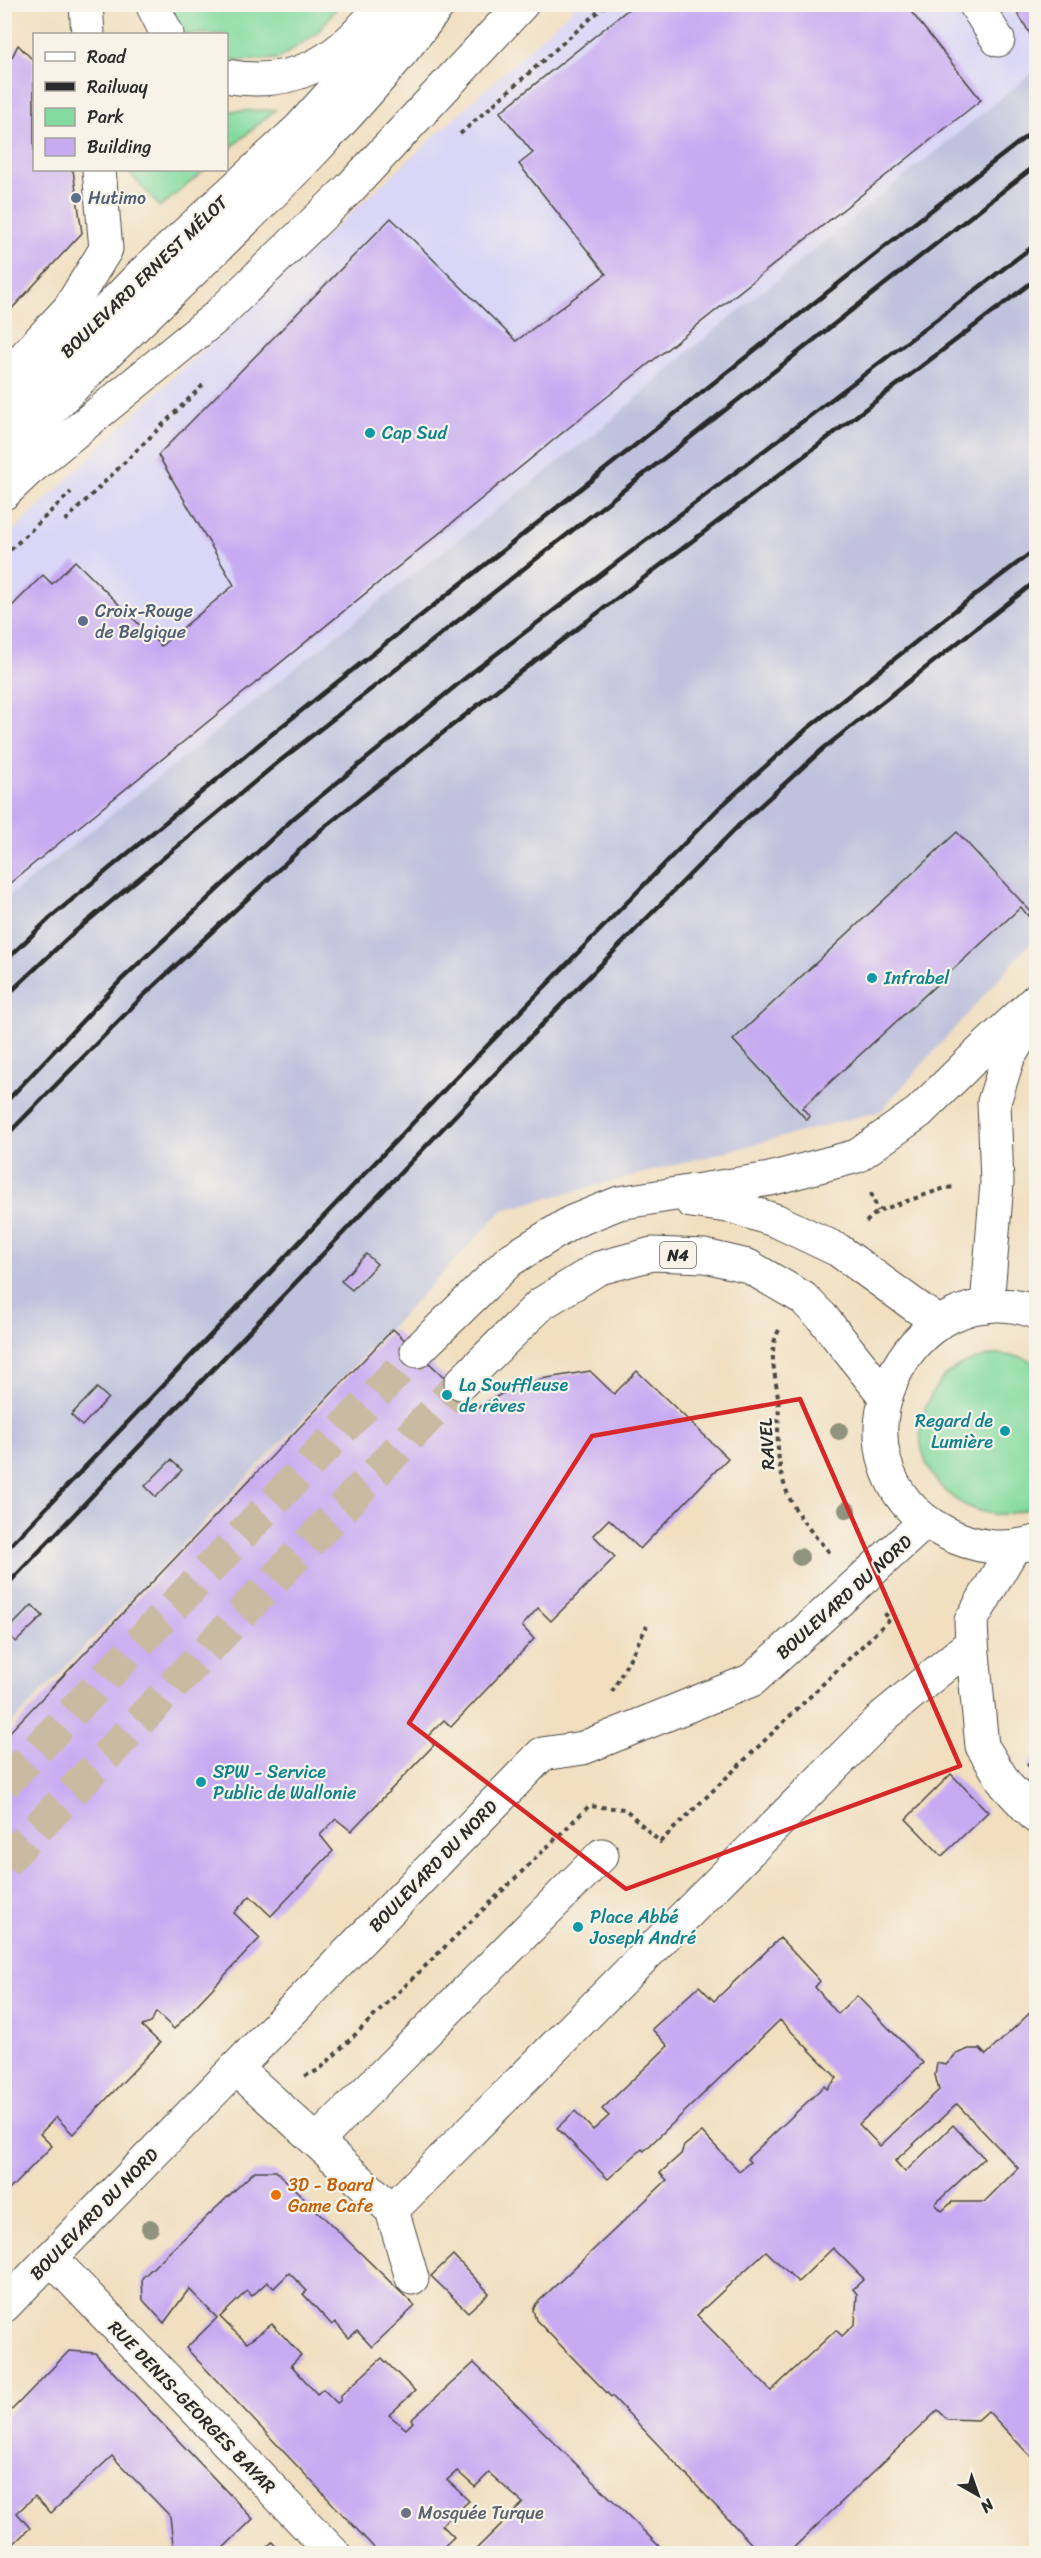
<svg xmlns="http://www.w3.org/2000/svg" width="1041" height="2558" font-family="Sriracha,sans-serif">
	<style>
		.built { fill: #d9d6f7 }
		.industrial { fill: #c0c2dd }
		.green { fill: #83db9f; stroke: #578365; stroke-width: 1.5 }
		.building { fill: #c7abf2; fill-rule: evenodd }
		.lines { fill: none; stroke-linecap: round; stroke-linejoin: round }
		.major-tunnel { stroke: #c9bba2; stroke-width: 33; stroke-dasharray: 33 16; stroke-linecap: butt }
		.minor-casing { stroke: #494641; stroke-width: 35 }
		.major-casing { stroke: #494641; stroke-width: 35 }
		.path { stroke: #494641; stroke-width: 4; stroke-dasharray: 4.5 4.5; stroke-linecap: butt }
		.minor { stroke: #fff; stroke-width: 33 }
		.major { stroke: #fff; stroke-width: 33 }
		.rail { stroke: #2b2b2b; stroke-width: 4.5 }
		.tree { fill: #90947e }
		.marked { fill: none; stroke: #d62828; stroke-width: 4.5; stroke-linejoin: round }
		.service-dot { fill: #5c6f8a; stroke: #f7f3e8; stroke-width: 2 }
		.culture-dot { fill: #0f9aa8; stroke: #f7f3e8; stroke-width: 2 }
		.food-dot { fill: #e8710a; stroke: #f7f3e8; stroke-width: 2 }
		.worship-dot { fill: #6b7280; stroke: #f7f3e8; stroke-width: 2 }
		.labels { text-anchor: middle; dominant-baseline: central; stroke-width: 4.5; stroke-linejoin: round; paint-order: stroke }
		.shield { fill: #f7f3e8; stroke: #686764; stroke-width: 1.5 }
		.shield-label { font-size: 16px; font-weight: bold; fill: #2b2b2b }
		.service-label { font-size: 18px; fill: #4e5e75; stroke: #f7f3e8; text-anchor: start }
		.street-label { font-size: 18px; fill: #2b2b2b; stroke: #f7f3e8 }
		.culture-label { font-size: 18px; fill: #0d838f; stroke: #f7f3e8; text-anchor: start }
		.food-label { font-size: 18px; fill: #c56008; stroke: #f7f3e8; text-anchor: start }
		.worship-label { font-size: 18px; fill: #5b616d; stroke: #f7f3e8; text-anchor: start }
	</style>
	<rect width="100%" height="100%" fill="#f7f3e8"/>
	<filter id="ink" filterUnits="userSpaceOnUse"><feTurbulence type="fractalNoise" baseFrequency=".0167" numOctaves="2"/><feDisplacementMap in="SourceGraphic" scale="12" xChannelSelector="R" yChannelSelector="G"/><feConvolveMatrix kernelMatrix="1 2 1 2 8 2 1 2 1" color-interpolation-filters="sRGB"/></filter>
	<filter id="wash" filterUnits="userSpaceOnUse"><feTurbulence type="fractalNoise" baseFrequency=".008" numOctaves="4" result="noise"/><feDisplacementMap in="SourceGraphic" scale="24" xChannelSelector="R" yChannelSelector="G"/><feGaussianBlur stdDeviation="1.35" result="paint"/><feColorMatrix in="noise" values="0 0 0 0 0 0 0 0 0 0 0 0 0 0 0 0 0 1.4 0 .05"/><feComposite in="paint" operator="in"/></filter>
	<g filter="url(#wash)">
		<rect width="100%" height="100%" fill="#f1dfc0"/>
		<!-- built -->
		<path class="built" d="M577 5H1036V70L611 421 401 584 14 892 5 902V539L190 361Z"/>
		<!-- industrial -->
		<path class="industrial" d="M1036 70V937L881 1111 503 1210 5 1731V902L14 892 401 584 611 421 690 350Z"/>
		<!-- green -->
		<g class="green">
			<path d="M169 5H339L317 33 278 59 235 61 227 57 226 34H184Z"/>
			<path d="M227 110 232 111 275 110 227 151Z"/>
			<path d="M127 170H205L160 207Z"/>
			<path d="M999 1354 1025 1358 1036 1364V1506C1021 1511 1004 1517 987 1513 938 1503 906 1451 927 1404 932 1392 940 1378 951 1371 966 1361 981 1357 999 1354Z"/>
		</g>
		<g id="blocks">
			<!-- building -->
			<g class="building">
				<path d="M635 4H905L981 100 588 412 4 888V614L43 575 52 584 75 561 161 646 234 585 158 455 391 218 516 341 606 274 519 164 533 153 500 112Z"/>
				<path d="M1012 4H1036V34L1032 37Z"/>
				<path d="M18 45 34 61V170H73L82 233 5 316V148L12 140 4 132V51L12 57Z"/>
				<path d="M957 832 1031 912 1028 916 1021 907 802 1108 810 1116 807 1120 733 1040Z"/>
				<path d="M366 1254 377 1264 352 1290 341 1281Z"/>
				<path d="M393 1329 477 1408 510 1389 541 1379 590 1371 614 1394 637 1371 728 1458 640 1549 609 1519 593 1535 615 1557 551 1621 538 1608 522 1626 534 1639 451 1727 444 1720 427 1737 434 1745 351 1831 336 1819 320 1835 333 1851 271 1916 250 1896 234 1913 260 1938 174 2029 156 2012 151 2023 142 2026 160 2043 73 2134 56 2117 40 2134 52 2146 4 2195V1738Z"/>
				<path d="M97 1388 108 1398 82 1426 71 1415Z"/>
				<path d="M171 1460 182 1470 156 1497 145 1486Z"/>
				<path d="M32 1605 43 1616 16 1642 6 1632Z"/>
				<path d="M1036 1754V1774L1027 1765Z"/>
				<path d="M951 1774 988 1812 942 1856 906 1819Z"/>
				<path d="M780 1938 820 1981 815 1987 838 2014 857 1996 923 2063 859 2124 880 2146 939 2090 935 2075 937 2063 946 2065 956 2054 969 2049H980L986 2055 1036 2007V2462L988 2411 978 2420 947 2419 938 2410 787 2554H761L612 2396 611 2397 536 2320 533 2310 536 2304 667 2180 660 2173 681 2154 684 2146 702 2132 739 2171 750 2162 747 2159 824 2086 827 2089 837 2078 780 2020 644 2151 642 2149 608 2179 557 2128 575 2111 593 2130 609 2116 602 2109 668 2046 652 2029 699 1986 714 2001ZM957 2104 1018 2168 984 2202H952L942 2211 935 2204 984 2158 953 2125 905 2172 895 2161ZM833 2248 864 2279 853 2289 857 2294 855 2324 842 2336 836 2330 771 2391 697 2315 766 2251 798 2282Z"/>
				<path d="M255 2171H276L415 2306 372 2347 357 2331 349 2338 335 2322 332 2325 303 2294 307 2291 289 2273 274 2288 267 2282 252 2296 247 2291 220 2317 235 2332 247 2343 272 2324 301 2355 291 2365 317 2394 323 2389 337 2403 341 2400V2395L382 2358 415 2391 389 2415 406 2429 413 2422 411 2420 474 2363 665 2552 471 2554 523 2503 489 2473 475 2487 457 2471 447 2480 469 2501 442 2525 454 2537 436 2554H423L418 2548 412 2554H380L186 2348 217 2318 189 2289 164 2323 143 2300 142 2278Z"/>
				<path d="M453 2255 489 2293 468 2312 431 2276Z"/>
				<path d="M69 2351 95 2353 253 2519 217 2554H174L170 2516 112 2456 51 2513 35 2496 17 2513 30 2528 4 2553V2418Z"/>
				<path d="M272 2542 283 2554H260Z"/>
			</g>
		</g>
	</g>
	<g filter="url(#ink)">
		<use href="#blocks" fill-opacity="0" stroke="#494641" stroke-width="1.5"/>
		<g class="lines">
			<!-- major-tunnel -->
			<g class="major-tunnel">
				<path d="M4 1784 417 1351"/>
				<path d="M4 1863 461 1383"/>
			</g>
			<defs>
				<g id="minor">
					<path d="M86 4 88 34"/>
					<path d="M975 4 998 40"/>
					<path d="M4 379 69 309 106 249 99 170"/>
					<path d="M1013 1548 971 1621 972 1643 982 1746 1006 1785 1036 1817"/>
					<path d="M236 2068 392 2210 412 2278"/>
					<path d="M317 2141 602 1855"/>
					<path d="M392 2210 884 1716 972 1643"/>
					<path d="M51 2258 334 2554"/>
					<path d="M4 2306 542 1754 583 1748 752 1680 925 1522"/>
				</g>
				<g id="major">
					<path d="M152 4 167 34"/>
					<path d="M226 76C291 88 335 64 375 13"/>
					<path d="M4 416 140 276 300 128 388 30 404 4"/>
					<path d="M4 457C34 427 64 396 94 366 213 249 339 139 439 4"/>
					<path d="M4 493 26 472 215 318 351 187 522 4"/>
					<path d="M691 1201 734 1207 777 1221 838 1250 939 1323"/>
					<path d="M987 1306 997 1183 994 1102 1008 1058 1031 1020"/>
					<path d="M1036 1312C907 1266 813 1463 944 1532 975 1548 1003 1551 1036 1542"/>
					<path d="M417 1351 510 1260 572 1222 619 1203 770 1179 857 1156 919 1112 976 1056 1036 1000"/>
					<path d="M461 1383 541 1304 599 1268 652 1254 705 1256 748 1266 803 1298 822 1317 884 1395"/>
				</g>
			</defs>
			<!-- minor casing -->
			<use href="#minor" class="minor-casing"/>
			<!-- major casing -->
			<use href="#major" class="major-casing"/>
			<!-- path -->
			<g class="path">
				<path d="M460 134 607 4"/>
				<path d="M65 521 206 382"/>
				<path d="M4 556 71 492"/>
				<path d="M871 1193 878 1211"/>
				<path d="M866 1222 878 1211 945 1188 956 1187"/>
				<path d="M779 1330C767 1351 776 1375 778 1398 780 1415 777 1432 778 1449 781 1497 800 1520 831 1554"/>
				<path d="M612 1692 647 1626"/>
				<path d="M305 2076 319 2070 589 1806 625 1809 660 1842 890 1619 884 1613"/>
			</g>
			<!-- minor -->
			<use href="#minor" class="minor"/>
			<!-- major -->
			<use href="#major" class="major"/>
			<!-- rail -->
			<g class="rail">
				<path d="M4 962 51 917 262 742 902 233 1036 129"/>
				<path d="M4 998 71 935 276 764 1036 165"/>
				<path d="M4 1104 121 980 295 817 474 671 1036 244"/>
				<path d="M4 1138 142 997 322 829 498 689 1036 279"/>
				<path d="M4 1552 449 1085 718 809 808 728 962 605 1036 549"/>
				<path d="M4 1588 554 1012 737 827 824 748 1036 581"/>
			</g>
		</g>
		<!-- trees -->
		<g class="tree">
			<circle cx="839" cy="1431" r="9"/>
			<circle cx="847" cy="1510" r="9"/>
			<circle cx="800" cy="1557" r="9"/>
			<circle cx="150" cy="2228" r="9"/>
		</g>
	</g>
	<!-- marked area -->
	<path class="marked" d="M800 1399 960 1766 626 1889 409 1723 592 1436Z"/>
	<!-- markers -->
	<g class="service-dot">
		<circle cx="76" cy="198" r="6"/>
		<circle cx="83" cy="621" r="6"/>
	</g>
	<g class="culture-dot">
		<circle cx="370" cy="433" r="6"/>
		<circle cx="872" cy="978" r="6"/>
		<circle cx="447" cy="1395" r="6"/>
		<circle cx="1005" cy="1431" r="6"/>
		<circle cx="201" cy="1782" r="6"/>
		<circle cx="578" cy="1927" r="6"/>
	</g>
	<circle class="food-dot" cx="276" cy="2195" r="6"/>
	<circle class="worship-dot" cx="406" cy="2513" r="6"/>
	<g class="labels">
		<!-- shield labels -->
		<rect class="shield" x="660" y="1242" width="36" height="26" rx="4.5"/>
		<g class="shield-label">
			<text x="678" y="1255">N4</text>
		</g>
		<!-- service labels -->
		<g class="service-label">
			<text x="88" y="198">Hutimo</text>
			<text x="95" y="611">Croix-Rouge<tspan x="95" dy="21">de Belgique</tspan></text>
		</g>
		<!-- street labels -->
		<g class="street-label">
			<text transform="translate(144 277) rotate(-44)">BOULEVARD ERNEST MÉLOT</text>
			<text transform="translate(767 1444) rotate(-93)">RAVEL</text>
			<text transform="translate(844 1597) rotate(-42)">BOULEVARD DU NORD</text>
			<text transform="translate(433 1866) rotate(-46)">BOULEVARD DU NORD</text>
			<text transform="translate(94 2214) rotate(-46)">BOULEVARD DU NORD</text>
			<text transform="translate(192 2407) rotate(46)">RUE DENIS-GEORGES BAYAR</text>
		</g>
		<!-- culture labels -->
		<g class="culture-label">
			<text x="382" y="433">Cap Sud</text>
			<text x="884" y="978">Infrabel</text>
			<text x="459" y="1385">La Souffleuse<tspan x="459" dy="21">de rêves</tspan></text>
			<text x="993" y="1421" text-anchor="end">Regard de<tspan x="993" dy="21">Lumière</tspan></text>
			<text x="213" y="1772">SPW - Service<tspan x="213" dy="21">Public de Wallonie</tspan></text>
			<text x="590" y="1917">Place Abbé<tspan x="590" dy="21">Joseph André</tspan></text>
		</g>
		<!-- food labels -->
		<g class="food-label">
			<text x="288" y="2185">3D - Board<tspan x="288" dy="21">Game Cafe</tspan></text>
		</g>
		<!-- worship labels -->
		<g class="worship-label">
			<text x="418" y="2513">Mosquée Turque</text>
		</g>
	</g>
	<!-- margin -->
	<rect width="1041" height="2558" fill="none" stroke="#f7f3e8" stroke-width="24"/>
	<!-- legend -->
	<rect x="33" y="33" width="195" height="138" fill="#f7f3e8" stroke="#a5a39c" stroke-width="1.5"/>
	<rect x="45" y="52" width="30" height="9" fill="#ffffff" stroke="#a5a39c" stroke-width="1.5"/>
	<text x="87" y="63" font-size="18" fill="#2b2b2b">Road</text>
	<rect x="45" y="82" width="30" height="9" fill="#2b2b2b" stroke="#a5a39c" stroke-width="1.5"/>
	<text x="87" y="93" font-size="18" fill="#2b2b2b">Railway</text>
	<rect x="45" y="108" width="30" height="18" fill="#83db9f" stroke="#a5a39c" stroke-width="1.5"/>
	<text x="87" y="123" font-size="18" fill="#2b2b2b">Park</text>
	<rect x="45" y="138" width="30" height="18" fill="#c7abf2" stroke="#a5a39c" stroke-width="1.5"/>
	<text x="87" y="153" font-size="18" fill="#2b2b2b">Building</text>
	<!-- north arrow -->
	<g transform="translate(978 2495) rotate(140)" stroke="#f7f3e8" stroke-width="4.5" paint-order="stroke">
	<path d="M0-4.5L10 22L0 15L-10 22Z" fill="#2b2b2b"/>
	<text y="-9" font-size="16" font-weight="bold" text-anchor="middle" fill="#2b2b2b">N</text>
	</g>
</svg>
